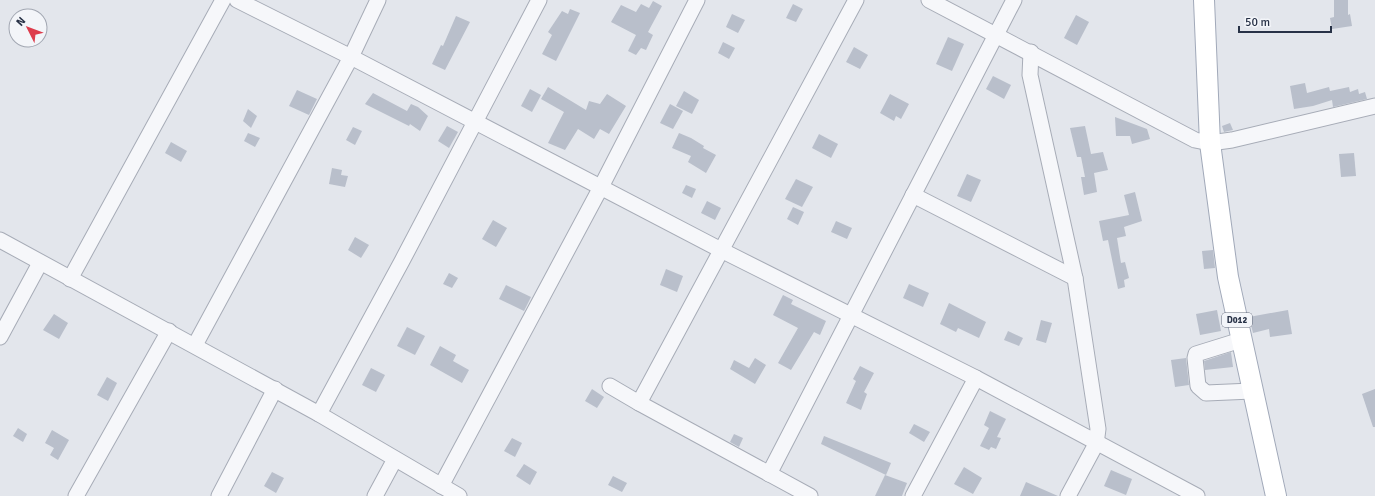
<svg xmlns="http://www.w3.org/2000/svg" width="1375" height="496" font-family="Signika,sans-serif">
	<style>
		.building { fill: #b9bfcb }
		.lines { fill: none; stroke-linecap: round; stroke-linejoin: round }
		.minor-casing { stroke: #a7acb7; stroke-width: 17 }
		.major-casing { stroke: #a1a9b9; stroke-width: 22 }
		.minor { stroke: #f6f7fa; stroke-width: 15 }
		.major { stroke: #fff; stroke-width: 20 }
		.labels { text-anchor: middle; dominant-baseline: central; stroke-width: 3; stroke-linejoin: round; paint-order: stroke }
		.shield { fill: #f3f5f9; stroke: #656c7c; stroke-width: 1 }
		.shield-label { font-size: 9px; font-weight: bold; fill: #283247 }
	</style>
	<rect width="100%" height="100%" fill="#e3e6ec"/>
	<!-- building -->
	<g class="building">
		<path d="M1334 0H1348V15L1350 14 1352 26 1332 29 1330 18 1334 17Z"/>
		<path d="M653 1 662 6 648 32 653 35 646 50 641 48 636 55 628 51 636 35 611 22 621 5 636 12 641 4 649 8Z"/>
		<path d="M793 4 803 9 796 22 786 18Z"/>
		<path d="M570 9 580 13 556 61 542 54 552 35 548 32 562 11 568 14Z"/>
		<path d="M732 14 745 20 738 33 726 27Z"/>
		<path d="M1076 15 1089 22 1077 45 1064 38Z"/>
		<path d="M456 16 470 22 445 70 432 64 441 45 443 46Z"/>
		<path d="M948 37 964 44 952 71 936 64Z"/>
		<path d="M723 42 735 48 729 59 718 53Z"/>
		<path d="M854 47 868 55 860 69 846 62Z"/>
		<path d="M993 76 1011 85 1004 99 986 89Z"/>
		<path d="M1305 83 1307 93 1329 87 1330 91 1349 87 1350 92 1358 89 1359 94 1365 92 1367 99 1333 107 1332 100 1313 106 1294 109 1290 86Z"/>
		<path d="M548 87 586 110 589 101 600 104 607 94 626 106 609 134 600 129 594 139 578 129 565 150 548 143 564 112 541 99Z"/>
		<path d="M530 89 541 95 532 112 521 106Z"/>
		<path d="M297 90 317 99 309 115 289 106Z"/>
		<path d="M684 91 699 100 692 114 676 106Z"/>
		<path d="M373 93 407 111 411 104 418 107 428 116 420 131 410 124 409 126 365 104Z"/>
		<path d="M890 94 909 104 901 119 896 116 894 121 880 113Z"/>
		<path d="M670 104 683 111 673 129 660 123Z"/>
		<path d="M248 109 257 116 251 128 243 121Z"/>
		<path d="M1115 117 1147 129 1150 139 1132 144 1130 136H1116Z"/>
		<path d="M1230 123 1233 130 1224 132 1222 126Z"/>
		<path d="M447 126 458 132 449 148 438 141Z"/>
		<path d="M1085 126 1091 154 1103 152 1108 170 1094 173 1097 192 1084 195 1081 177H1085L1081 157H1077L1070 128Z"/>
		<path d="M353 127 362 131 355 145 346 140Z"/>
		<path d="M248 133 260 138 255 147 244 141Z"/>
		<path d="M679 133 691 138 704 146 703 148 716 155 706 173 688 162 691 156 672 148Z"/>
		<path d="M819 134 838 144 831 158 812 148Z"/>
		<path d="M171 142 187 151 181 162 165 153Z"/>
		<path d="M1354 153 1356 176 1341 177 1339 154Z"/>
		<path d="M332 168 342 170 341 175 348 176 345 187 329 184Z"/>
		<path d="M967 174 981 180 971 202 957 196Z"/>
		<path d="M796 179 813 187 802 207 785 199Z"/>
		<path d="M686 185 696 189 692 198 682 193Z"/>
		<path d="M1135 192 1142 221 1124 227 1126 236 1117 238 1121 263 1125 262 1129 278 1124 280 1125 287 1118 289 1108 240 1103 241 1099 221 1129 215 1124 195Z"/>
		<path d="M707 201 721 208 715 220 701 213Z"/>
		<path d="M793 207 804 212 798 225 787 219Z"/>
		<path d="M493 220 507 228 496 247 482 239Z"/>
		<path d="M836 221 852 228 847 239 831 232Z"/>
		<path d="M355 237 369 245 361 258 348 250Z"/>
		<path d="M1213 250 1215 268 1204 269 1202 251Z"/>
		<path d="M666 269 683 276 677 292 660 285Z"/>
		<path d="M449 273 458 278 452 288 443 284Z"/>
		<path d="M909 284 929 293 923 307 903 298Z"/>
		<path d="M506 285 531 297 524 311 499 299Z"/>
		<path d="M783 295 793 300 791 304 826 321 820 335 814 332 791 370 778 363 798 328 773 315Z"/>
		<path d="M949 303 986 322 979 338 958 328 956 332 940 324Z"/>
		<path d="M1217 310 1221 331 1200 335 1196 314Z"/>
		<path d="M1288 310 1292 334 1270 337 1269 329 1253 333 1249 317Z"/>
		<path d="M54 314 68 323 59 339 43 330Z"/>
		<path d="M1041 320 1052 323 1046 343 1036 340Z"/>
		<path d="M407 327 425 336 415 355 397 346Z"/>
		<path d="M1008 331 1023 338 1019 346 1004 340Z"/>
		<path d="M440 346 456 355 453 361 469 370 462 383 430 365Z"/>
		<path d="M1231 352 1233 367 1205 370 1204 361Z"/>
		<path d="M755 358 766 365 755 384 730 369 734 360 749 368Z"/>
		<path d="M1186 358 1189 385 1175 387 1171 360Z"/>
		<path d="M860 366 874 373 864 392 867 394 861 410 846 403 856 381 853 379Z"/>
		<path d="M371 368 385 375 376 392 362 385Z"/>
		<path d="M107 377 117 383 108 401 97 395Z"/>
		<path d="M592 389 604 397 597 408 585 401Z"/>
		<path d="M1375 389V427H1373L1362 394Z"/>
		<path d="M990 411 1006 419 997 437 1001 438 996 449 991 447 989 450 980 446 989 428 984 425Z"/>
		<path d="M914 424 930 432 924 442 909 433Z"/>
		<path d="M18 428 27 434 23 442 13 436Z"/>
		<path d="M52 430 69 440 58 460 50 455 54 448 45 443Z"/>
		<path d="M734 434 743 438 739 447 730 442Z"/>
		<path d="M824 436 891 463 886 475 821 444Z"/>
		<path d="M512 438 522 443 515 457 504 451Z"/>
		<path d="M524 464 537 472 530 485 516 476Z"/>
		<path d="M964 467 982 478 973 494 954 484Z"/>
		<path d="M1111 470 1132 479 1126 495 1104 486Z"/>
		<path d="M272 472 284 478 276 493 264 486Z"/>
		<path d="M885 475 907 483 902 496H875Z"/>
		<path d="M613 476 627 483 622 492 608 485Z"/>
		<path d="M1026 482 1058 496H1020Z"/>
	</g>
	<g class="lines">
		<defs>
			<g id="minor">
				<path d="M237 0 351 57 721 250 976 378 1197 496"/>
				<path d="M929 0 1195 140 1210 143 1232 140 1375 106"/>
				<path d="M1031 52 1030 75 1075 278 1098 429 1096 444 1068 496"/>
				<path d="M913 195 1075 278"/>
				<path d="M0 240 319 414 459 496"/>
				<path d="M70 279 223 0"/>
				<path d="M0 337 40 263"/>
				<path d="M1241 340 1196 354 1195 358 1198 386 1206 393 1252 391"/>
				<path d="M195 345 351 57 378 0"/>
				<path d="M610 386 639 403 856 0"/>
				<path d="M639 403 810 496"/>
				<path d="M319 414 402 261 539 0"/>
				<path d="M769 474 1014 0"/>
				<path d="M441 486 601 187 697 0"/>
				<path d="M76 496 169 331"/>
				<path d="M219 496 275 389"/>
				<path d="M375 496 395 459"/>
				<path d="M913 496 976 378"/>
			</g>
			<path id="major" d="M1204 0 1210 143 1228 277 1276 496"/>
		</defs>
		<!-- minor casing -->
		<use href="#minor" class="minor-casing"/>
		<!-- major casing -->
		<use href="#major" class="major-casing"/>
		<!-- minor -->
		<use href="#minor" class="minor"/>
		<!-- major -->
		<use href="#major" class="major"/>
	</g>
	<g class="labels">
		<!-- shield labels -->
		<rect class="shield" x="1222" y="313" width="30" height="14" rx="3"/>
		<g class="shield-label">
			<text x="1237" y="320">D012</text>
		</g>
	</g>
	<!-- north arrow -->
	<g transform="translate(28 28) rotate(312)"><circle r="19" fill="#f3f5f9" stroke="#a2a7b2"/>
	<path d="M0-3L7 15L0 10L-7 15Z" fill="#dd3c4c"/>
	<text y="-6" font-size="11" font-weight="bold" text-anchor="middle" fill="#283247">N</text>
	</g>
	<!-- scale -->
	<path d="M1239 26v6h92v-6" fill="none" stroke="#283247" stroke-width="2"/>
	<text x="1245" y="26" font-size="12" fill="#283247" stroke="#f3f5f9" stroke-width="3" paint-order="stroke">50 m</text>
</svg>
